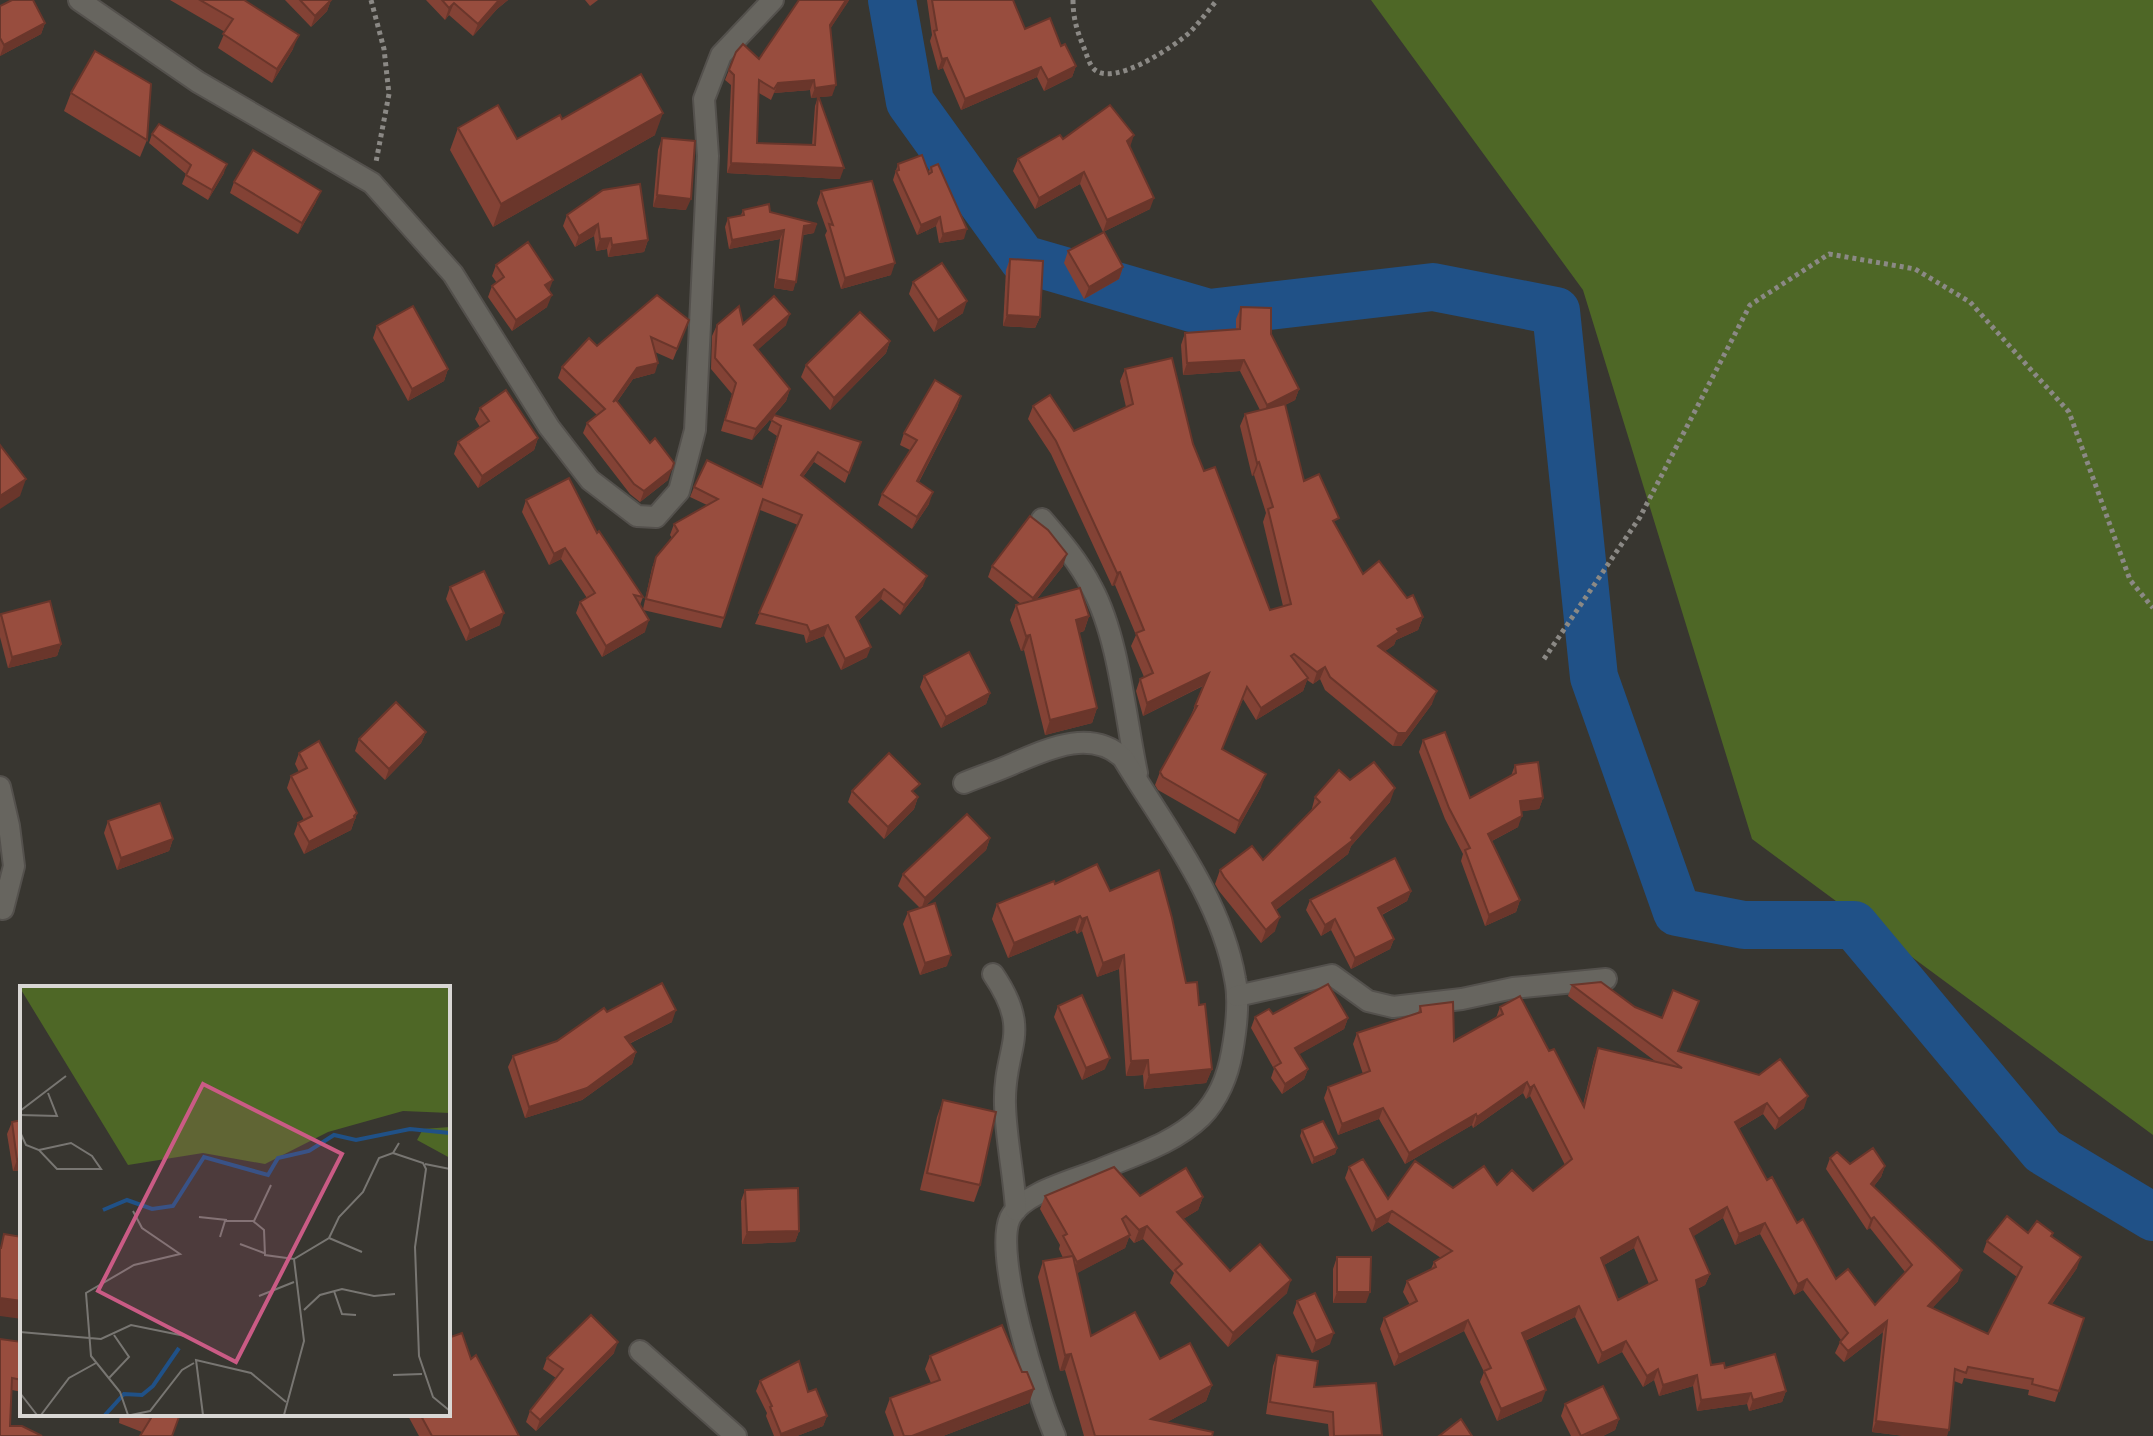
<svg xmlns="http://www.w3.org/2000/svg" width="2153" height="1436" font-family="'Nunito Sans',sans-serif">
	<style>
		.green { fill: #4e6726 }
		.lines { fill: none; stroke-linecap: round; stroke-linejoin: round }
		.river { stroke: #205187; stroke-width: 48 }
		.minor-casing { stroke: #54514d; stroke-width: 24 }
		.path { stroke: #8b8985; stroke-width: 5; stroke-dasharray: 4 4; stroke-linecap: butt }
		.minor { stroke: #67655f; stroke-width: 20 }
		.wall { fill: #834235; fill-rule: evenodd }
		.shaded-wall { fill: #6a362b }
		.building { fill: #984d3e; stroke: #6a362b; stroke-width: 2; fill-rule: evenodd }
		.inset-river { fill: none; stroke: #205187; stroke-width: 4 }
		.inset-road { fill: none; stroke: #787672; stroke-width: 2 }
		.view { fill: #ca5b85; fill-opacity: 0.15; stroke: #ca5b85; stroke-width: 4 }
		.inset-edge { fill: none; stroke: #d9d7d4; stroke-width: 4 }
	</style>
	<rect width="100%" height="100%" fill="#383630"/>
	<!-- green -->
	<path class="green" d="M1371 0H2153V1135L1752 839 1583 290Z"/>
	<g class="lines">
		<!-- river -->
		<path class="river" d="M892 0 910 102 1023 259 1209 313 1433 287 1556 311 1594 677 1677 912 1744 925H1854L2043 1151 2153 1217"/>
		<defs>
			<g id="minor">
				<path d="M79 0 198 82 372 183 453 274 549 427 590 480 637 516 656 517 679 491 695 430 708 156 704 99 721 55 773 0"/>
				<path d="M1042 519C1061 541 1079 562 1092 588 1119 638 1125 716 1137 773"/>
				<path d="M964 783C981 776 1000 770 1017 762 1050 748 1092 729 1123 758 1165 827 1221 898 1235 979 1240 1002 1236 1030 1232 1052 1228 1075 1218 1100 1201 1117 1173 1144 1134 1155 1099 1170 1074 1180 1022 1193 1010 1218 993 1255 1038 1397 1055 1436"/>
				<path d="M0 787 9 826 14 866 3 909"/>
				<path d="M993 974C1034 1034 1003 1046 1005 1105 1006 1140 1014 1175 1016 1210"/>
				<path d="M1237 996 1332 975 1368 1001 1393 1007 1462 999 1513 988 1606 979"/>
				<path d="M640 1351 736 1436"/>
			</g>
		</defs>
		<!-- minor casing -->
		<use href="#minor" class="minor-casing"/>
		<!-- path -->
		<g class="path">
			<path d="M371 0 384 49 389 94 376 162"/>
			<path d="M1073 0C1073 18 1077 31 1084 48 1087 55 1089 65 1095 70 1115 86 1173 47 1189 33 1199 23 1208 11 1217 0"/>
			<path d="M1544 659 1640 517 1750 305 1829 254 1915 269 1970 302 2069 412 2130 580 2153 608"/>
		</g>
		<!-- minor -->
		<use href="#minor" class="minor"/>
	</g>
	<!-- wall -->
	<g class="wall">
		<path d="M170 0H244L293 49 272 83 218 48 225 32Z"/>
		<path d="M285 0H331L327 11 311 27Z"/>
		<path d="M426 0H508L497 9 473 36 449 15 445 20Z"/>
		<path d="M585 0H598L590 6Z"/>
		<path d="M799 0H849L830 29 832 96 819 97 840 179 727 173 731 85 725 80 736 52 759 59ZM810 90 811 98 818 97 815 106 812 145 757 143 759 93 771 100 774 93Z"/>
		<path d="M927 0H1013L1025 29 1061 46 1076 66 1072 77 1044 91 1037 77 961 110 943 68 938 70 930 41 932 35Z"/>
		<path d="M0 6 45 23 41 34 0 56Z"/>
		<path d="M71 93 147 140 140 157 64 111Z"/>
		<path d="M562 119 655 135 493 227 450 150 458 128 517 139Z"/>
		<path d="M152 134 224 173 208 200 182 184 186 174 149 143Z"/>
		<path d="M662 138 686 210 653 207 658 150Z"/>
		<path d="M1063 139 1130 147 1150 209 1103 232 1080 184 1035 209 1013 171 1018 159Z"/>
		<path d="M898 164 928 173 931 167 964 239 939 243 936 226 917 235 893 180Z"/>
		<path d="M234 182 316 202 298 234 230 193Z"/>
		<path d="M821 191 891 275 841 289 825 235 827 231 817 203Z"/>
		<path d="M743 210 770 212 814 233 803 235 793 291 774 288 780 239 729 249 725 227 728 218 741 215Z"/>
		<path d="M567 215 648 240 644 252 608 257 607 249 596 251 594 236 575 247 563 226Z"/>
		<path d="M1068 251 1123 267 1119 279 1084 299 1064 263Z"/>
		<path d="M1010 259 1040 317 1035 328 1003 326 1006 270Z"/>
		<path d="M496 265 549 291 547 307 512 331 488 297 492 286 497 283 492 276Z"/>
		<path d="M913 282 963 313 934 332 909 294Z"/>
		<path d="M1241 307 1271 334 1299 389 1295 400 1285 405 1304 481 1336 526 1363 574 1423 617 1418 630 1396 640 1394 645 1385 651 1432 704 1401 746H1393L1325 690 1320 679 1313 684 1307 680 1303 691 1256 720 1243 699 1222 749 1261 787 1235 834 1158 790 1155 785 1160 772 1190 718 1203 686 1143 716 1136 691 1140 679 1144 677 1131 646 1136 635 1115 585 1112 586 1051 454 1028 419 1033 406 1074 431 1126 407 1120 381 1125 369 1193 444 1204 471 1270 610 1283 606 1263 522 1266 513 1254 475 1252 476 1240 426 1245 414 1260 410 1240 371 1183 375 1181 345 1185 333 1236 330V319Z"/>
		<path d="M689 320 673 360 655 352V373L633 379 617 402 668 480 640 502 630 494 583 433 587 423 597 415 558 378 562 367 597 346Z"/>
		<path d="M743 324 786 325 757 350 790 389 786 401 774 415 861 442 845 483 814 462 803 477 923 586 900 615 881 599 858 621 867 657 841 670 824 636 806 643 804 635 755 624 798 525 760 510 721 628 643 610 645 632 602 657 576 613 580 602 587 598 561 559 549 565 522 512 526 500 597 533 643 597 640 605 643 609 652 568 656 557 672 538 670 535 674 524 707 505 690 497 694 487H761L777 436 768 430 774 415 752 440 721 431 732 394 711 369 712 336 717 325Z"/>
		<path d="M377 326 448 369 444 381 408 401 373 338Z"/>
		<path d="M890 341 886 353 830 410 801 377 806 365Z"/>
		<path d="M961 396 957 408 919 482 929 504 912 529 878 505 882 494 910 450 900 445 904 433Z"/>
		<path d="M480 408 538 438 534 450 478 488 454 454 458 442 480 427 475 419Z"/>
		<path d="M992 566H1063L1036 600 1089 616 1084 631 1079 633 1097 708 1092 723 1045 735 1024 650 1021 651 1010 620 1016 605 1021 604 988 577Z"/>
		<path d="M450 587 500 625 466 641 446 599Z"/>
		<path d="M1 614 61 644 57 656 8 668 0 637V617Z"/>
		<path d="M924 676 990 693 986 704 941 728 920 687Z"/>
		<path d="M426 732 421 743 385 780 355 751 359 739Z"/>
		<path d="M1423 740 1470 798 1511 776 1515 765 1543 798 1539 809 1521 811 1518 827 1492 841 1520 900 1516 912 1485 926 1461 861 1463 854 1445 819 1419 752Z"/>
		<path d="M299 753 357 813 351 830 304 854 294 834 298 823 304 820 287 788 291 776 299 772 295 764Z"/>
		<path d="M1350 780 1390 802 1351 846 1348 854 1276 910 1275 931 1261 943 1219 891 1215 884 1220 870 1263 860 1311 812 1315 797Z"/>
		<path d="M852 791 916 795 918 797 914 809 884 839 848 802Z"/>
		<path d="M108 821 173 839 169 851 117 870 104 833Z"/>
		<path d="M990 838 986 850 924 907 947 966 920 975 903 924 908 912 920 908 898 886 903 874Z"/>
		<path d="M1055 884 1110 891 1186 983 1199 1005 1212 1069 1206 1083 1144 1089 1143 1075 1126 1076 1119 969 1097 977 1082 931 1077 934 1075 930 1008 958 992 919 997 904Z"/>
		<path d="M1411 891 1407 901 1382 915 1394 939 1390 949 1351 969 1331 930 1321 936 1306 910 1310 900Z"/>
		<path d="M1572 985 1679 1051 1804 1108 1775 1130 1763 1114 1738 1129 1767 1180 1836 1279 1875 1305 1905 1272 1870 1228 1867 1230 1826 1169 1830 1158 1850 1164 1885 1166 1881 1177 1874 1186 1958 1281 1932 1308 1988 1334 2017 1277 1983 1252 1987 1241 2028 1233H2053L2052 1236 2077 1268 2052 1304 2084 1318 2055 1402 2028 1395 2029 1390 1964 1378 1962 1384 1954 1381 1947 1436H1905L1872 1432 1883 1332 1844 1362 1835 1353 1841 1340 1803 1290 1794 1295 1760 1234 1735 1245 1723 1218 1693 1236 1710 1274 1705 1285 1697 1289 1711 1365 1725 1368 1786 1391 1782 1402 1749 1411 1747 1404 1697 1411 1693 1386 1659 1396 1654 1380 1643 1387 1622 1352 1598 1364 1575 1317 1525 1341 1542 1401 1497 1421 1480 1382 1484 1372 1464 1331 1394 1366 1380 1329 1384 1318 1410 1305 1403 1292 1407 1281 1431 1269 1434 1262 1441 1258 1388 1222 1372 1232 1345 1178 1349 1167 1388 1199 1453 1188 1497 1185 1533 1191 1565 1165 1530 1096 1526 1099 1523 1093 1473 1128 1472 1125 1405 1164 1379 1119 1338 1135 1324 1098 1328 1087 1363 1074 1353 1044 1357 1033 1418 1013 1420 1006 1454 1041 1496 1018 1500 1007 1549 1051 1583 1105 1594 1059 1598 1048 1655 1061 1568 996ZM1634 1248 1649 1284 1618 1300 1604 1265Z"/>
		<path d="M1058 1006 1105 1069 1082 1080 1054 1017Z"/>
		<path d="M607 1012 672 1022 629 1044 636 1052 632 1064 582 1100 525 1118 508 1067 513 1056 557 1041Z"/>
		<path d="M1273 1014 1348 1018 1344 1029 1299 1054 1308 1069 1304 1079 1282 1094 1271 1078 1274 1069 1251 1028 1255 1017Z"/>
		<path d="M943 1100 980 1185 974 1202 920 1190 937 1117Z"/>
		<path d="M12 1122 22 1170 13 1171 7 1134Z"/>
		<path d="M1302 1130 1337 1148 1335 1154 1312 1164 1300 1136Z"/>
		<path d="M745 1190 799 1231 795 1242 742 1244 741 1201Z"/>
		<path d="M1045 1196 1203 1197 1198 1210 1183 1219 1230 1271 1287 1293 1228 1347 1170 1283 1174 1273 1143 1239 1134 1243 1129 1237 1125 1248 1077 1273 1091 1336 1160 1359 1212 1385 1206 1401 1167 1422 1212 1436H1084L1065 1370 1060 1371 1038 1277 1043 1261 1063 1258 1059 1249 1060 1245 1040 1209Z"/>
		<path d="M1337 1257 1366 1303H1333V1269Z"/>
		<path d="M1297 1301 1330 1344 1312 1353 1293 1313Z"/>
		<path d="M0 1339 22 1342V1392L12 1390 10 1426 0 1436Z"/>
		<path d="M614 1353 536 1431 526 1422 530 1411 556 1378 543 1369 547 1358Z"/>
		<path d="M1277 1355 1314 1387 1381 1436H1329L1328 1424 1266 1414 1273 1366Z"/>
		<path d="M930 1356 1022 1372 1029 1403 943 1436H894L885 1412 890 1398 931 1383 925 1369Z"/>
		<path d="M471 1359 519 1436H419L407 1414H448Z"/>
		<path d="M760 1381 808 1392 827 1416 823 1426 797 1436H774L766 1416 767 1413 756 1391Z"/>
		<path d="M1565 1404 1619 1419 1615 1430 1603 1436H1571L1561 1416Z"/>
		<path d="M120 1414H180L142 1432 119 1423Z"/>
	</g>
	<!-- shaded-wall -->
	<g class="shaded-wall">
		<path d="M331 0 327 11 311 27 315 16Z"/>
		<path d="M499 0H508L497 9 473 36 478 24Z"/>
		<path d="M846 0H849L848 2 826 35 830 25Z"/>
		<path d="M454 3 449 15 445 20 449 8Z"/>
		<path d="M45 23 41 34 0 56 4 45Z"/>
		<path d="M299 35 293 49 272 83 277 69Z"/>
		<path d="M947 58 943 68 938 70 942 59Z"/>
		<path d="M1076 66 1072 77 1044 91 1048 80Z"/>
		<path d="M1041 67 1037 77 961 110 965 99Z"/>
		<path d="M814 80 810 90 774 93 771 100 778 83Z"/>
		<path d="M836 85 832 96 811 98 815 88Z"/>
		<path d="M663 113 655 135 493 227 501 204Z"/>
		<path d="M1134 135 1130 147 1127 141Z"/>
		<path d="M731 163 844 168 840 179 727 173Z"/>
		<path d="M227 164 224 173 208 200 212 190Z"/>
		<path d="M1084 172 1080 184 1035 209 1039 198Z"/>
		<path d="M321 191 316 202 298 234 302 223Z"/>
		<path d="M657 195 691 199 686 210 653 207Z"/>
		<path d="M1154 198 1150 209 1103 232 1107 220Z"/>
		<path d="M940 217 936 226 917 235 921 225Z"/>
		<path d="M598 224 594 236 575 247 579 236Z"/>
		<path d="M817 224 814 233 801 235 804 226Z"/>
		<path d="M967 229 964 239 939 243 943 234Z"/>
		<path d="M784 230 780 239 729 249 732 240Z"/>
		<path d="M611 238 607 249 596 251 600 239Z"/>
		<path d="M648 240 644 252 608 257 612 245Z"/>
		<path d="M895 263 891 275 841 289 845 278Z"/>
		<path d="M1123 267 1119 279 1084 299 1089 287Z"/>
		<path d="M777 279 796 282 793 291 774 288Z"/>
		<path d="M553 280 549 291 541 297 545 285Z"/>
		<path d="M552 295 547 307 512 331 516 320Z"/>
		<path d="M967 301 963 313 934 332 938 320Z"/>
		<path d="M790 314 786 325 750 357 754 345Z"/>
		<path d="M1007 315 1040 317 1035 328 1003 326Z"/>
		<path d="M890 341 886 353 830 410 834 398Z"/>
		<path d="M1244 360 1240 371 1183 375 1187 363Z"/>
		<path d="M658 363 655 373 633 379 609 413 613 402 637 368Z"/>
		<path d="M448 369 444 381 408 401 412 389Z"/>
		<path d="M790 389 786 401 752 440 756 429Z"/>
		<path d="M1299 389 1295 400 1263 416 1267 405Z"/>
		<path d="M961 396 957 408 913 493 917 481Z"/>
		<path d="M538 438 534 450 478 488 482 476Z"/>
		<path d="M818 452 814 462 797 485 801 475Z"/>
		<path d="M1259 462 1254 475 1252 476 1257 463Z"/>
		<path d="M672 469 668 480 640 502 644 491Z"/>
		<path d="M26 479 20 496 0 509V496Z"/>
		<path d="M933 492 929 504 912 529 917 517Z"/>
		<path d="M565 548 561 559 549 565 554 554Z"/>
		<path d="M1067 554 1063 566 1028 610 1033 598Z"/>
		<path d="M1120 572 1115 585 1112 586 1117 573Z"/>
		<path d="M927 576 923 586 900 615 904 605Z"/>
		<path d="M884 589 881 599 852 627 856 617Z"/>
		<path d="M504 613 500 625 466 641 470 630Z"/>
		<path d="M1089 616 1084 631 1070 635 1076 620Z"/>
		<path d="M1423 617 1418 630 1396 640 1394 645 1374 659 1378 646 1397 629Z"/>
		<path d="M649 620 645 632 602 657 606 646Z"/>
		<path d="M828 625 824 636 806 643 810 632Z"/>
		<path d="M1030 635 1024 650 1021 651 1026 636Z"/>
		<path d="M61 644 57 656 8 668 12 657Z"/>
		<path d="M871 647 867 657 841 670 845 659Z"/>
		<path d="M1325 667 1320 679 1313 684 1317 672Z"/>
		<path d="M1209 673 1204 685 1143 716 1147 703Z"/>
		<path d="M1308 678 1303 691 1256 720 1261 708Z"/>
		<path d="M1437 691 1432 704 1401 746H1393L1398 733Z"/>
		<path d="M990 693 986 704 941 728 946 717Z"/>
		<path d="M1097 708 1092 723 1045 735 1050 720Z"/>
		<path d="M426 732 421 743 385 780 389 769Z"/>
		<path d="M1266 774 1261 787 1235 834 1239 821Z"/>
		<path d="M1395 788 1390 802 1351 846 1348 854 1267 917 1272 903 1351 838Z"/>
		<path d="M918 797 914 809 884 839 888 827Z"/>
		<path d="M1543 798 1539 809 1516 812 1520 801Z"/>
		<path d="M357 813 351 830 304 854 309 842Z"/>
		<path d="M1522 816 1518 827 1484 845 1488 834Z"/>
		<path d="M990 838 986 850 921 910 925 898Z"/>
		<path d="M173 839 169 851 117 870 121 858Z"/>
		<path d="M1411 891 1407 901 1375 918 1378 908Z"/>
		<path d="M1520 900 1516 912 1485 926 1489 915Z"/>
		<path d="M1080 916 1075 930 1008 958 1014 943Z"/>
		<path d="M1087 917 1082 931 1077 934 1082 919Z"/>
		<path d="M1280 917 1275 931 1261 943 1266 930Z"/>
		<path d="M1335 919 1331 930 1321 936 1325 925Z"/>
		<path d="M1394 939 1390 949 1351 969 1355 958Z"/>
		<path d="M951 955 947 966 920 975 925 963Z"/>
		<path d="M1124 955 1119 969 1097 977 1103 963Z"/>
		<path d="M676 1010 672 1022 620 1048 625 1037Z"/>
		<path d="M1348 1018 1344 1029 1291 1059 1295 1048Z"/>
		<path d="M636 1052 632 1064 582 1100 525 1118 529 1107Z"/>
		<path d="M1110 1058 1105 1069 1082 1080 1086 1068Z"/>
		<path d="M1148 1060 1143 1075 1126 1076 1131 1061Z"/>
		<path d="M1212 1069 1206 1083 1144 1089 1149 1075Z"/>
		<path d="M1308 1069 1304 1079 1282 1094 1285 1084Z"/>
		<path d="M1527 1082 1523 1093 1473 1128 1477 1117Z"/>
		<path d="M1534 1085 1530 1096 1526 1099 1530 1088Z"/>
		<path d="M1808 1096 1804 1108 1775 1130 1779 1119Z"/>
		<path d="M1767 1103 1763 1114 1731 1133 1735 1122Z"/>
		<path d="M1383 1108 1379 1119 1338 1135 1342 1124Z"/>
		<path d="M1476 1114 1472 1125 1405 1164 1409 1153Z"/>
		<path d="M1337 1148 1335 1154 1312 1164 1314 1158Z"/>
		<path d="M22 1159V1170L13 1171 17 1160Z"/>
		<path d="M1885 1166 1881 1177 1867 1195 1871 1184Z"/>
		<path d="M1203 1197 1198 1210 1172 1226 1177 1212Z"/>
		<path d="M1727 1207 1723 1218 1686 1241 1690 1229Z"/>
		<path d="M1392 1211 1388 1222 1372 1232 1376 1220Z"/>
		<path d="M1874 1217 1870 1228 1867 1230 1871 1219Z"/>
		<path d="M1765 1223 1760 1234 1735 1245 1739 1234Z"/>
		<path d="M1147 1226 1143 1239 1134 1243 1139 1230Z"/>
		<path d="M799 1231 795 1242 742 1244 747 1232Z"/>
		<path d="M1130 1235 1125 1248 1072 1276 1077 1262Z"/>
		<path d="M1638 1237 1634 1248 1597 1269 1601 1258Z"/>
		<path d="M2081 1257 2077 1268 2045 1314 2049 1303Z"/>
		<path d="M1962 1270 1958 1281 1924 1317 1928 1306Z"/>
		<path d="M1710 1274 1705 1285 1692 1291 1696 1280Z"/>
		<path d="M1807 1279 1803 1290 1794 1295 1798 1284Z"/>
		<path d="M1291 1280 1287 1293 1228 1347 1233 1333Z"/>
		<path d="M1337 1292H1370L1366 1303H1333Z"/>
		<path d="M0 1298 22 1301V1319L0 1316Z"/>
		<path d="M1579 1306 1575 1317 1518 1344 1522 1333Z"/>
		<path d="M1468 1320 1464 1331 1394 1366 1399 1355Z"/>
		<path d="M1887 1321 1883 1332 1844 1362 1848 1351Z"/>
		<path d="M1334 1333 1330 1344 1312 1353 1316 1341Z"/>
		<path d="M1626 1341 1622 1352 1598 1364 1602 1353Z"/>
		<path d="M618 1342 614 1353 536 1431 540 1420Z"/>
		<path d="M1071 1354 1065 1370 1060 1371 1065 1355Z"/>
		<path d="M1658 1369 1654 1380 1643 1387 1647 1376Z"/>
		<path d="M1697 1375 1693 1386 1659 1396 1663 1385Z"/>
		<path d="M1212 1385 1206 1401 1145 1434 1151 1419Z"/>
		<path d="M1034 1389 1029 1403 943 1436H912Z"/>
		<path d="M1546 1390 1542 1401 1497 1421 1501 1409Z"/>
		<path d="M1786 1391 1782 1402 1749 1411 1753 1400Z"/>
		<path d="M1751 1393 1747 1404 1697 1411 1701 1400Z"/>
		<path d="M827 1416 823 1426 797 1436H780L781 1434Z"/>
		<path d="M1619 1419 1615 1430 1603 1436H1584Z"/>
		<path d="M1876 1421 1949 1430 1947 1436H1905L1872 1432Z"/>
	</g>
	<!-- building -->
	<g class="building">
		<path d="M12 0H33L45 23 4 45 0 38V6Z"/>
		<path d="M200 0H244L299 35 277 69 223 34 233 19Z"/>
		<path d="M300 0H331L315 16Z"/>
		<path d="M442 0H499L478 24 454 3 449 8Z"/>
		<path d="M799 0H846L830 25 836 85 815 88 814 80 778 83 774 89 759 80 757 143 815 145 818 95 844 168 731 163 734 75 729 70 736 52 743 44 759 59Z"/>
		<path d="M932 0H1013L1025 29 1050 18 1061 46 1065 44 1076 66 1048 80 1041 67 965 99 947 58 942 59 934 31 937 30Z"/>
		<path d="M95 51 151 84 147 140 71 93Z"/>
		<path d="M641 74 663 113 501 204 458 128 498 105 517 139 560 115 562 119Z"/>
		<path d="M1110 105 1134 135 1127 141 1154 198 1107 220 1084 172 1039 198 1018 159 1060 135 1063 139Z"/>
		<path d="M159 124 227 164 212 190 186 175 191 165 152 134Z"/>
		<path d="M662 138 695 141 691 199 657 195Z"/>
		<path d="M253 150 321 191 302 223 234 182Z"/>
		<path d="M922 155 929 174 932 172 931 167 938 164 967 229 943 234 940 217 921 225 896 171 899 170 898 164Z"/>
		<path d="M872 181 895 263 845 278 829 224 833 225 821 191Z"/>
		<path d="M640 184 648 240 612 245 611 238 600 239 598 224 579 236 567 215 603 190Z"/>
		<path d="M769 204 770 212 817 224 804 226 796 282 777 279 784 230 732 240 728 218 744 215 743 210Z"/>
		<path d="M1104 232 1123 267 1089 287 1068 251Z"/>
		<path d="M528 242 553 280 545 285 552 295 516 320 492 286 504 277 496 265Z"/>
		<path d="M1010 259 1043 261 1040 317 1007 315Z"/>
		<path d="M942 263 967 301 938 320 913 282Z"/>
		<path d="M657 295 689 320 677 349 651 337 658 363 637 368 613 402 616 400 650 443 655 438 674 463 672 469 644 491 634 484 587 423 605 409 562 367 589 338 597 346Z"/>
		<path d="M774 296 790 314 754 345 790 389 756 429 725 420 736 383 715 358 717 325 739 306 743 324Z"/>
		<path d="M413 306 448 369 412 389 377 326Z"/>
		<path d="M1241 307 1271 308V334L1299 389 1267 405 1244 360 1187 363 1185 333 1240 329Z"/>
		<path d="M860 312 890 341 834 398 806 365Z"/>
		<path d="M1172 358 1193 444 1204 471 1215 467 1270 610 1291 604 1268 509 1273 507 1259 462 1257 463 1245 414 1285 404 1304 481 1319 474 1339 518 1333 521 1363 574 1379 561 1407 598 1413 595 1423 617 1397 629 1399 632 1378 646 1437 691 1406 733H1398L1330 677 1325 667 1317 672 1294 654 1291 656 1308 678 1261 708 1247 687 1222 749 1266 774 1239 821 1163 777 1160 772 1197 706H1195L1209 673 1147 703 1140 679 1153 673 1136 633 1144 630 1120 572 1117 573 1056 441 1033 406 1050 395 1074 431 1133 404 1125 369Z"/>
		<path d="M935 380 961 396 917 481 933 492 917 517 882 494 917 440 904 433Z"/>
		<path d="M506 390 538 438 482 476 458 442 489 421 480 408Z"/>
		<path d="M774 415 861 442 849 473 818 452 801 475 927 576 904 605 884 589 856 617 871 647 845 659 828 625 810 632 807 625 759 613 802 515 763 499 724 618 646 599 656 557 678 531 674 524 718 499 694 487 707 460 762 487 781 426 771 420Z"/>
		<path d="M0 445 26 479 0 496Z"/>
		<path d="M569 478 597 533 599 531 643 597 634 595 649 620 606 646 580 602 595 593 565 548 554 554 526 500Z"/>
		<path d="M1030 516 1048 530 1067 554 1033 598 992 566Z"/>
		<path d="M484 571 504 613 470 630 450 587Z"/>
		<path d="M1080 588 1089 616 1076 620 1097 708 1050 720 1030 635 1026 636 1016 605Z"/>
		<path d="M50 601 61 644 12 657 1 614Z"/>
		<path d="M969 652 990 693 946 717 924 676Z"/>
		<path d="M396 702 426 732 389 769 359 739Z"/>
		<path d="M1445 732 1470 798 1516 773 1515 765 1538 762 1543 798 1520 801 1522 816 1488 834 1520 900 1489 915 1465 850 1470 848 1449 808 1423 740Z"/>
		<path d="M319 741 357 813 354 816 355 818 309 842 298 823 312 816 291 776 307 768 299 753Z"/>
		<path d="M889 753 920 784 912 791 918 797 888 827 852 791Z"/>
		<path d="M1374 762 1395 788 1351 838 1353 840 1272 903 1280 917 1266 930 1224 877 1220 870 1252 846 1263 860 1320 802 1315 797 1339 770 1350 780Z"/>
		<path d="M160 803 173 839 121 858 108 821Z"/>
		<path d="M967 814 990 838 925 898 903 874Z"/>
		<path d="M1395 858 1411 891 1378 908 1394 939 1355 958 1335 919 1325 925 1310 900Z"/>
		<path d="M1097 864 1110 891 1159 870 1172 918 1186 983 1197 982 1199 1005 1205 1004 1212 1069 1149 1075 1148 1060 1131 1061 1124 955 1103 963 1087 917 1082 919 1080 916 1014 943 997 904 1054 881 1055 884Z"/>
		<path d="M935 903 951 955 925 963 908 912Z"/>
		<path d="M1601 982 1635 1007 1662 1018 1673 990 1699 1001 1678 1051 1759 1075 1780 1059 1808 1096 1779 1119 1767 1103 1735 1122 1767 1180 1772 1177 1797 1223 1803 1219 1836 1279 1848 1269 1875 1305 1912 1265 1874 1217 1871 1219 1830 1158 1837 1152 1850 1164 1873 1148 1885 1166 1871 1184 1962 1270 1928 1306 1988 1334 2022 1267 1987 1241 2007 1216 2028 1233 2037 1221 2053 1233 2051 1236 2081 1257 2049 1303 2084 1318 2059 1391 2032 1384 2033 1379 1968 1367 1966 1373 1955 1369 1949 1430 1876 1421 1887 1321 1848 1351 1840 1342 1848 1333 1807 1279 1798 1284 1765 1223 1739 1234 1727 1207 1690 1229 1710 1274 1696 1280 1711 1365 1724 1363 1725 1368 1775 1354 1786 1391 1753 1400 1751 1393 1701 1400 1697 1375 1663 1385 1658 1369 1647 1376 1626 1341 1602 1353 1579 1306 1522 1333 1546 1390 1501 1409 1484 1371 1491 1368 1468 1320 1399 1355 1384 1318 1417 1301 1407 1281 1436 1267 1434 1262 1452 1251 1392 1211 1376 1220 1349 1167 1363 1159 1388 1199 1415 1161 1453 1188 1484 1166 1497 1185 1512 1170 1533 1191 1572 1159 1534 1085 1530 1088 1527 1082 1477 1117 1476 1114 1409 1153 1383 1108 1342 1124 1328 1087 1370 1071 1357 1033 1421 1012 1420 1006 1453 1002 1454 1041 1503 1014 1500 1007 1520 996 1549 1051 1554 1049 1584 1107 1598 1048 1682 1068 1572 985ZM1638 1237 1657 1280 1618 1300 1601 1258Z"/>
		<path d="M662 983 676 1010 625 1037 636 1052 587 1088 529 1107 513 1056 557 1041 604 1008 607 1012Z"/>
		<path d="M1328 984 1348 1018 1295 1048 1308 1069 1285 1084 1274 1067 1281 1063 1255 1017 1269 1009 1273 1014Z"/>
		<path d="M1082 995 1110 1058 1086 1068 1058 1006Z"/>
		<path d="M943 1100 996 1112 980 1185 927 1173Z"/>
		<path d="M22 1120V1159L17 1160 12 1122Z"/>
		<path d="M1323 1121 1337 1148 1314 1158 1302 1130Z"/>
		<path d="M1114 1167 1140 1196 1186 1168 1203 1197 1177 1212 1230 1271 1260 1244 1291 1280 1233 1333 1175 1270 1182 1264 1147 1226 1139 1230 1126 1216 1122 1219 1130 1235 1077 1262 1063 1236 1067 1234 1045 1196Z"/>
		<path d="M798 1188 799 1231 747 1232 745 1190Z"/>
		<path d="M4 1234 22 1237V1301L0 1298V1248H1Z"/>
		<path d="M1073 1256 1091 1336 1135 1312 1160 1359 1190 1343 1212 1385 1151 1419 1213 1432 1212 1436H1095L1071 1354 1065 1355 1043 1261Z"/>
		<path d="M1337 1257H1371L1370 1292H1337Z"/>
		<path d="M1315 1293 1334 1333 1316 1341 1297 1301Z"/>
		<path d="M591 1315 618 1342 540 1420 530 1411 563 1369 547 1358Z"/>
		<path d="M1002 1325 1022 1372H1027L1034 1389 912 1436H904L890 1398 940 1380 930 1356Z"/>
		<path d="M462 1333 471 1359 476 1355 519 1436H432L420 1414H448V1338Z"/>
		<path d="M0 1339 22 1342V1380L12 1378 10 1426H22L42 1436H0Z"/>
		<path d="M1277 1355 1318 1361 1314 1387 1376 1383 1382 1435 1334 1436 1333 1412 1270 1402Z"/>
		<path d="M799 1361 808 1392 816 1389 827 1416 781 1434 770 1407 772 1406 760 1381Z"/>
		<path d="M1603 1386 1619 1419 1581 1436 1565 1404Z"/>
		<path d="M139 1414H180L172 1436H140L151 1418Z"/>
		<path d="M1461 1419 1472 1436H1439Z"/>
	</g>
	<!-- overview -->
	<g transform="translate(20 986)">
		<rect width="430" height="430" fill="#383630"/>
		<path d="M430 1V127L383 125 308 146 245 178 183 167 108 179 0 2ZM430 141V172L397 154 403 143Z" fill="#4e6726"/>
		<path class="inset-river" d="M83 224 107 214 132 223 153 220 184 171 248 189 258 172 289 165 314 149 336 154 390 143 430 147M85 429 104 408 122 409 133 400 159 362"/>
		<path class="inset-road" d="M0 125 46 90M0 129 37 130 28 107M0 146 6 159 19 164 37 183H81L72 170 51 157 19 164M373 167 403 177 406 183 395 261 399 370 413 411 430 425M405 178 430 183M179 231 207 234M234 235 251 199M200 251 205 235H233L244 244 245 269 274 273 309 252 319 231 343 206 359 172 373 167 379 157M309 252 342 266M220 258 244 267M314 305 322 328 336 329M239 310 274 296M284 324 300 309 322 303 354 310 375 308M0 346 81 353 111 339 165 350M373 389 402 388M89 392 109 371 94 349M0 407 17 429M21 429 49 392 76 377M108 429 100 406 71 370 66 307 114 279 160 268 122 242 113 225M111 429 130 425 162 384 174 377M183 429 176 374 231 387 266 416M264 429 284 355 274 273"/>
		<path class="view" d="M183 98 322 168 216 376 78 305Z"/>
		<rect width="430" height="430" class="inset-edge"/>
	</g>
</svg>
